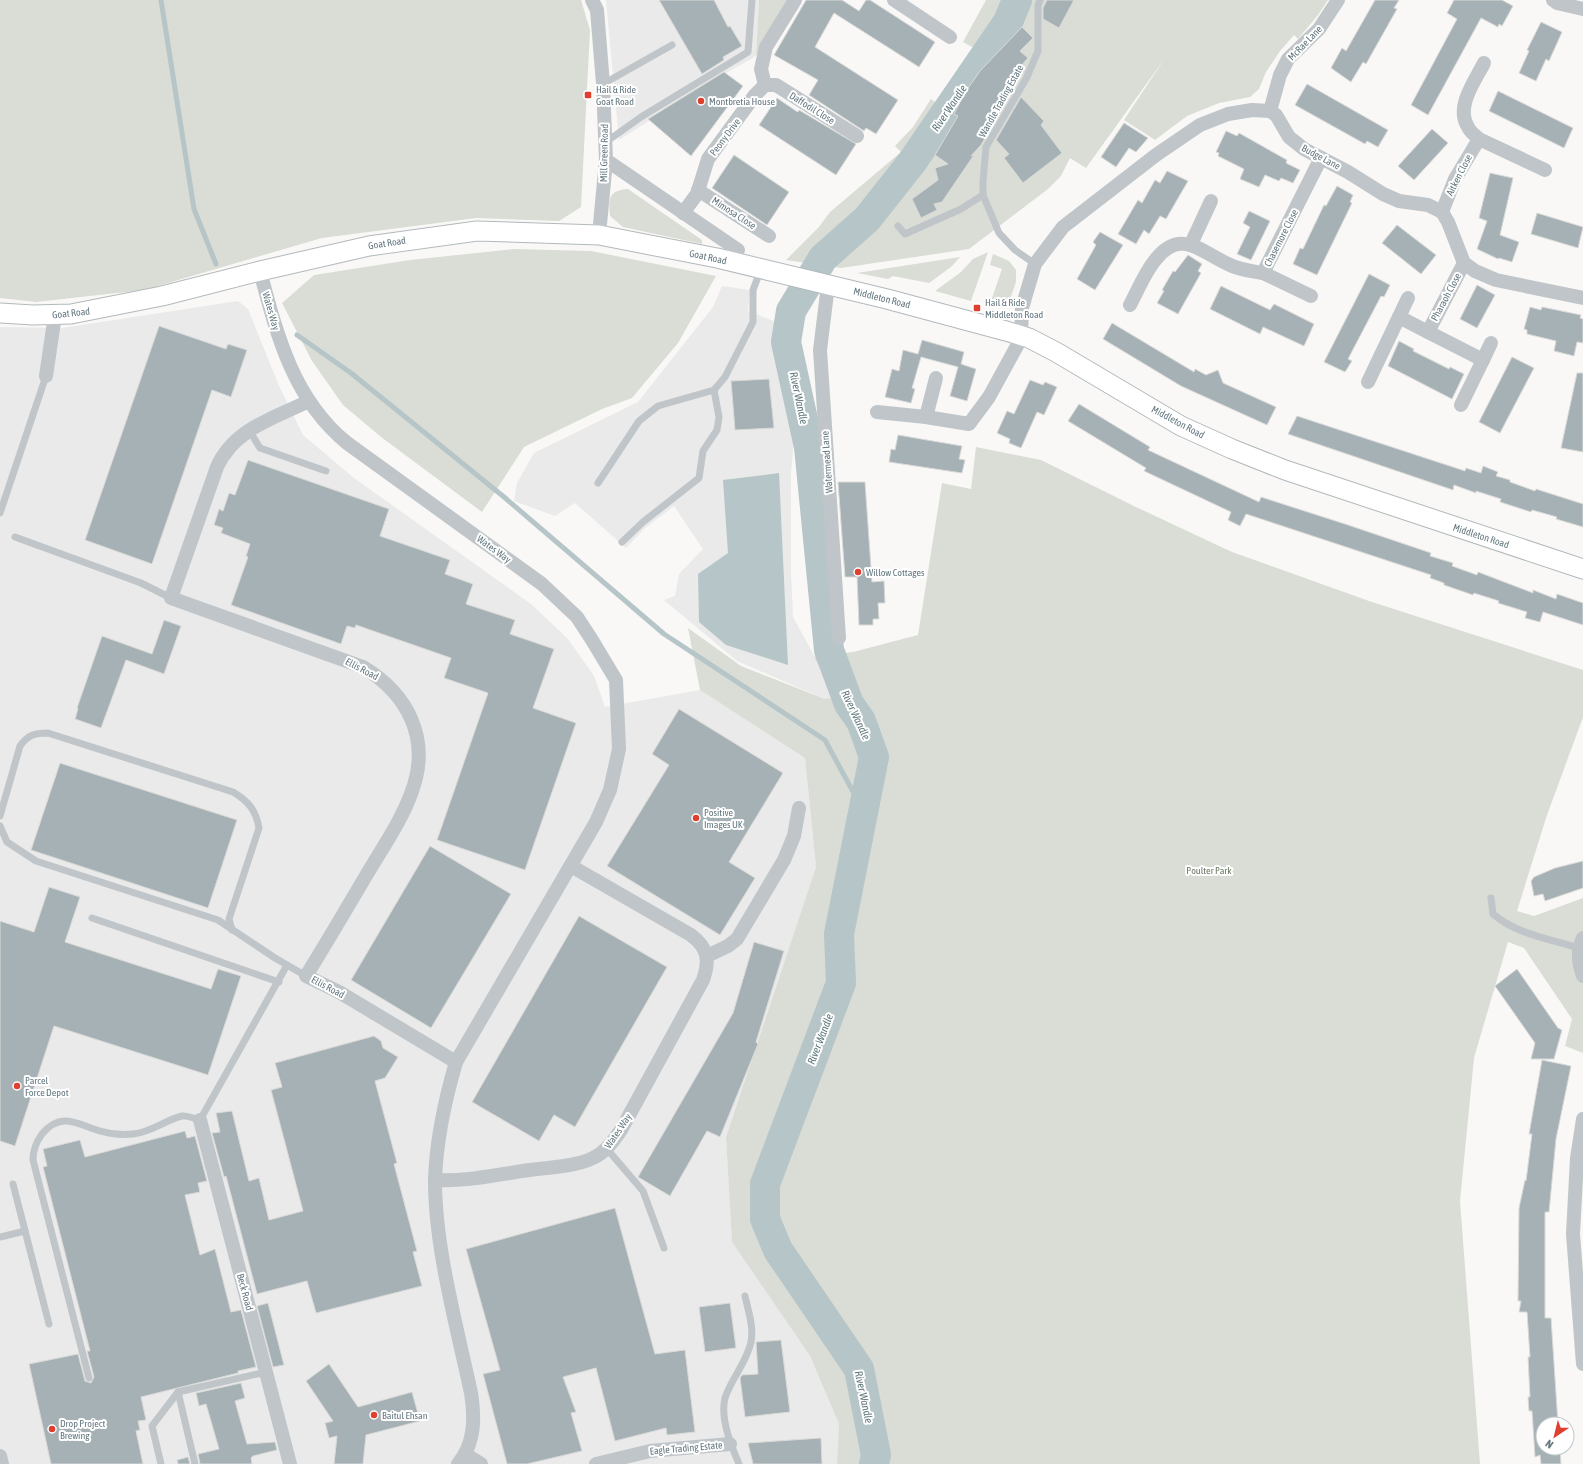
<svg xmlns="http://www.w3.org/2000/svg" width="1583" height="1464" font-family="'Asap Condensed',sans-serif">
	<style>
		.built { fill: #e9eae9 }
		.green { fill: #d9ddd5 }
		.water { fill: #b6c5c7 }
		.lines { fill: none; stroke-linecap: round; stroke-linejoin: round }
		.stream { stroke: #b6c5c7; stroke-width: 5 }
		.river { stroke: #b6c5c7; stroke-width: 30 }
		.building { fill: #a6b1b5; stroke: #dadad8 }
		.secondary-casing { stroke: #b2b9bc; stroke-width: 21 }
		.lane { stroke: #bfc5c8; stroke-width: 7 }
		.street { stroke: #bfc5c8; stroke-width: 14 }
		.secondary { stroke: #fff; stroke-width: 19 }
		.poi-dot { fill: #df3f2f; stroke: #fff; stroke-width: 1.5 }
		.labels { text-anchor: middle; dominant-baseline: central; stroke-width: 4; stroke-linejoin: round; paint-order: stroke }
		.street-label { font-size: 10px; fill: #647880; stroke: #fff }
		.poi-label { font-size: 10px; fill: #647880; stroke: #fff; text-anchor: start }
		.park-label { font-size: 10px; fill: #6a7963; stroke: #fff }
		.water-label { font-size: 11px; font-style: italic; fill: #5f777b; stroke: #fff }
	</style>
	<rect width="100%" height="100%" fill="#f9f8f6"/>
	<!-- built -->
	<g class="built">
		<path d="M606 0H759L756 56 703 86 619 140Z"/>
		<path d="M722 286 750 290 748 311 776 322 794 440 791 474V572L793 617 837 697 825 699 737 661 664 600 675 596 679 574 703 549 674 506 645 528 626 548 575 503 555 516 514 501 517 483 534 453 638 402 713 307Z"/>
		<path d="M238 301 248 309 279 386 303 435 354 478 531 604 568 639 594 676 605 707 700 690 805 758 816 867 726 1137 732 1242 810 1356 839 1424 837 1464H0V327L62 328Z"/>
	</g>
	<!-- green -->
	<g class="green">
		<path d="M0 0H581L590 30 581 207 559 221 476 218 322 238 144 290 36 302 0 298Z"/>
		<path d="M759 0H791L756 56Z"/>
		<path d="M986 0H1328L1318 15 1298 39 1294 35 1280 51 1266 72 1259 89 1250 97 1219 103 1187 116 1155 140 1124 120 1165 58 1086 168 1070 158 1061 176 1048 189 969 249 841 268 786 260 819 227 830 212 901 152 895 146 913 127 931 99 936 103 943 96 950 100 957 89 963 93 985 64 981 59 983 53 963 42Z"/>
		<path d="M628 189 702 240V244L623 227 610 216C608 199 609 190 628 189Z"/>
		<path d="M514 249 591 251 716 276 678 343 632 398 602 409 524 447 482 512 381 437 343 405 312 361 282 303 314 275 410 260Z"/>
		<path d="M988 252 971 301 935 291 961 272 973 259Z"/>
		<path d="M993 254 1009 261 1016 270V282L1009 302 997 308 989 307 1002 269 990 265Z"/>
		<path d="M960 257 951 267 929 283 893 276 888 279 857 273Z"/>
		<path d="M976 447 1041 460 1136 507 1232 552 1369 601 1583 670V717L1546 818 1517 911 1534 916 1583 898V1053L1565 1046 1572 1019 1524 948 1508 942 1474 1058 1460 1201 1480 1464H837L839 1424 810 1356 732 1242 726 1137 816 867 805 758 700 690 688 628 741 666 825 699 837 697 814 657 853 652 918 635 942 483 971 489Z"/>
	</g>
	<!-- water -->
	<path class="water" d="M779 473 788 665 726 645 699 622 698 574 728 553 723 480Z"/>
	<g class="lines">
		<!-- stream -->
		<g class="stream">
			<path d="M161 0 194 209 216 264"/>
			<path d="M297 335 351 373 504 497 664 634 825 740 864 812"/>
		</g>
		<!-- river -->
		<path class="river" d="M874 1464 876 1455 859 1369 778 1250 765 1219V1184L841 983 839 934 874 757 861 721 849 704 829 650 809 447 786 342 791 311 823 258 867 219 912 162 1008 22 1017 0"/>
	</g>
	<!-- building -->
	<g class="building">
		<path d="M659 0H714L728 27 730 26 742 46 723 57 724 60 702 74Z"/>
		<path d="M806 0H842L859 11 866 0H870L935 42 919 67 834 13 815 47 898 100 876 134 866 128 864 131 809 95 818 80 774 55Z"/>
		<path d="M1047 0H1074L1059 28 1043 19V8Z"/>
		<path d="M1375 0H1399L1394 8 1397 9 1366 64 1363 62 1351 82 1331 68 1342 48 1346 51Z"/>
		<path d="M1454 0H1502L1513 6 1502 26 1499 24 1498 27 1481 18 1428 115 1411 105 1457 19 1447 13Z"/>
		<path d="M1541 22 1562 32 1549 61 1546 59 1536 81 1519 73 1529 51 1527 50Z"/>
		<path d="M1022 27 1033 38 1020 51 1028 58 1021 66 1025 70 1023 74 1011 86 1014 89 981 145 971 156 974 155 942 202 934 204 937 210 921 218 912 199 938 180 935 168 948 164 935 155 958 116 954 114 964 94 980 71Z"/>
		<path d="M724 72 743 86 691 156 648 119Z"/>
		<path d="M1307 84 1388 130 1378 147 1367 141 1365 144 1295 105Z"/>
		<path d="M1498 91 1573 128 1564 148 1489 111Z"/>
		<path d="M1021 97 1044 121 1041 125 1062 153 1023 183 1004 158 1009 154 996 140Z"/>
		<path d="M777 98 796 111 798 112 799 110 856 144 836 175 759 125Z"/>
		<path d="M1124 123 1148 138 1136 152 1129 148 1116 167 1101 157Z"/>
		<path d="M1432 129 1448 143 1414 180 1398 166Z"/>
		<path d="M1226 131 1237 136 1239 133 1287 160 1286 163 1300 170 1293 183 1281 178 1279 181 1265 175 1259 187 1240 179 1244 169 1218 156 1219 153 1216 152Z"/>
		<path d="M734 155 789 192 767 225 712 188Z"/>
		<path d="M1167 171 1188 181 1166 219 1160 216 1149 234 1144 230 1136 244 1118 234 1138 200 1142 203 1155 180 1160 183Z"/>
		<path d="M1490 173 1513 178 1500 235 1519 242 1512 262 1499 258 1498 259 1477 249 1487 221 1479 218Z"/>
		<path d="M1337 186 1353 195 1350 202 1352 203 1317 275 1293 264 1300 248 1303 249 1324 205 1326 206Z"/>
		<path d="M1249 211 1270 221 1251 260 1237 254 1250 227 1243 223Z"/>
		<path d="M1537 213 1583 227 1578 248 1531 234Z"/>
		<path d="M1397 225 1436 255 1421 274 1382 243Z"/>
		<path d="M1100 232 1123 245 1095 290 1077 279 1096 245 1093 242Z"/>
		<path d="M1188 255 1202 264 1198 271 1201 273 1178 314 1157 303 1164 291 1162 290 1173 271 1175 272Z"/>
		<path d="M1369 274 1390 285 1384 297 1381 296 1348 359 1352 361 1345 372 1324 362Z"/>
		<path d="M1477 285 1495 295 1477 328 1460 319Z"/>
		<path d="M1221 286 1270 310 1274 304 1314 324 1304 346 1263 327 1260 334 1210 309Z"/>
		<path d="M1530 307 1541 310 1542 307 1581 315 1580 318 1583 319V343L1577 342 1574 356 1554 351 1556 341 1527 334V330L1524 329Z"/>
		<path d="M1112 323 1194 372 1195 369 1206 375 1218 370 1223 383 1276 407 1267 425 1181 386 1103 339Z"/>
		<path d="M159 326 226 349 228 344 247 350 231 397 212 390 152 564 85 540Z"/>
		<path d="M922 340 964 352 961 364 976 369 967 401 950 396 958 367 921 357 912 388 915 389 911 403 885 397 892 369 899 371 903 350 918 354Z"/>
		<path d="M1399 341 1414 349 1413 351 1449 369 1450 367 1464 374 1452 399 1388 366Z"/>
		<path d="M1512 357 1534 368 1500 433 1479 422Z"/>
		<path d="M1577 373H1583V452L1561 448Z"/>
		<path d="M769 379 774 428 735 430 731 381Z"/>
		<path d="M1030 380 1043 385 1045 382 1057 387 1044 415 1037 412 1021 448 1009 443 1010 439 997 433 1007 411 1014 414Z"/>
		<path d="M1079 404 1150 447 1148 450 1259 502 1261 497 1345 524 1431 553 1430 556 1453 563 1452 566 1477 575 1478 572 1533 593V590L1556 599 1557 594 1583 603V625L1543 612 1540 622 1525 618 1527 612 1498 603 1499 601 1474 593 1473 595 1444 585V583L1430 578 1431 575 1246 514 1240 526 1228 520 1231 512 1144 471 1146 468 1068 421Z"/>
		<path d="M1297 416 1465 471 1466 468 1481 473 1483 466 1498 472 1496 476 1510 480V482L1535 491 1536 489 1583 504V527L1556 519 1557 517 1532 510 1531 512 1500 502 1501 499 1476 491V493L1454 485 1453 490 1288 434Z"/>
		<path d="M898 435 962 446 959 459 965 460 962 473 889 462 891 449 895 450Z"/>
		<path d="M248 460 389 509 380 536 450 560 445 574 473 584 466 604 515 620 510 634 554 649 533 708 576 723 525 870 437 840 488 693 444 678 451 658 356 625 355 628 347 626 341 644 231 605 248 557 246 556 250 544 221 533 223 528 214 525 219 509 223 511 229 493 235 495Z"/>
		<path d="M838 482H865L872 582 884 581 885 603H878L879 619H873V625H859L857 577H845Z"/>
		<path d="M164 620 181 626 164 674 126 660 101 728 75 719 78 709 77 708 102 636 152 654Z"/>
		<path d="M679 709 783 773 729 862 755 878 720 935 607 866 669 765 652 754Z"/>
		<path d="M60 763 237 820 208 908 31 850Z"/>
		<path d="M430 846 511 894 431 1028 351 980Z"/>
		<path d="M1583 861V888L1545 901 1543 894 1534 896 1531 881 1534 877 1555 868Z"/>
		<path d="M49 887 80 897 65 942 211 989 218 969 241 976 208 1075 54 1026 15 1146 0 1141V921L34 932Z"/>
		<path d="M579 916 667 967 575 1127 554 1115 539 1141 472 1102Z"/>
		<path d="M754 942 784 951 756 1042 758 1044 720 1137 707 1131 670 1196 638 1177 733 1013Z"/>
		<path d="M1517 969 1558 1028 1562 1030 1554 1059H1531L1535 1043 1495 986Z"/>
		<path d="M374 1036 381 1041 383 1048 398 1057 385 1078 375 1081 397 1163 394 1164 417 1251 413 1252 422 1286 316 1313 307 1281 257 1294 226 1176 224 1177 212 1133 220 1132 216 1113 232 1111 249 1181 259 1178 269 1220 303 1211 271 1090 282 1087 275 1063Z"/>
		<path d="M1542 1060 1571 1066 1556 1139 1549 1212H1545V1318H1551L1558 1424H1543V1448H1560L1561 1464H1541L1540 1455 1535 1457 1532 1411H1529L1528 1397H1530L1528 1357H1530L1527 1312H1519L1521 1301H1518L1519 1208 1525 1180 1526 1181 1532 1134H1529Z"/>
		<path d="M185 1131 187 1138 195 1136 207 1181 198 1183 200 1192 185 1195 200 1255 215 1249 231 1312 241 1310 256 1367 238 1371V1373L141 1397 146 1420 138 1421 140 1430 136 1431 143 1464H51L29 1364 78 1354 85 1381 91 1383 94 1377 87 1351H90L43 1167 47 1166 43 1149 80 1140 85 1157Z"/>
		<path d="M615 1208 655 1354 685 1350 695 1432 667 1435 666 1428 615 1441 596 1368 563 1377 576 1412 571 1413 582 1451 527 1464H507L483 1374 500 1370 466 1249Z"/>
		<path d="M268 1303 284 1365 273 1367 257 1306Z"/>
		<path d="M730 1303 736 1348 705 1352 699 1307Z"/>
		<path d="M781 1340 790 1412 745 1417 740 1378 742 1375 758 1374 756 1342Z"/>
		<path d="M329 1364 358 1407 412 1392 420 1421 366 1435 363 1464H334L337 1436 329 1438 325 1423 333 1421 306 1381Z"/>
		<path d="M241 1383 245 1398 235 1401 247 1444 275 1442 277 1450 253 1456 251 1458 252 1464H200L198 1454 219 1449 206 1404 199 1406 196 1393Z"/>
		<path d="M821 1438 822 1464H753L748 1443Z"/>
		<path d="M188 1457 190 1464H178L177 1460Z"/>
	</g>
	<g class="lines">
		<defs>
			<path id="secondary" d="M0 313 33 315 71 314 162 296 260 271 369 246 477 231 599 235 717 258 887 299 1006 331 1029 338 1056 352 1181 426 1232 449 1285 470 1583 569"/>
		</defs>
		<!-- secondary casing -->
		<use href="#secondary" class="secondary-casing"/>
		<!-- lane -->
		<g class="lane">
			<path d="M603 84 672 45"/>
			<path d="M606 142 641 117 748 52 752 0"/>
			<path d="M898 226 905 234 961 209 983 195"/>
			<path d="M1035 264 1015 250 999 233 983 195V181L986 147 1026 79 1038 51V5L1040 0"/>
			<path d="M249 430 260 448 326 471"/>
			<path d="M598 483 639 421 658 406 714 390 725 377 753 322V290L761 269"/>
			<path d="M0 513 46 376"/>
			<path d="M15 537 141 583 171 598"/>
			<path d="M622 542 643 522 699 478 703 451 717 430 719 417 714 390"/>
			<path d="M0 816 20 746C28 735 34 733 48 733L233 792C248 801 256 810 259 828L229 919 232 930"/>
			<path d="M0 826 7 842 36 861 218 920 275 958 306 976"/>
			<path d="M1491 898 1493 914C1516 934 1550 939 1578 948"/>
			<path d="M92 918 279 982"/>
			<path d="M607 1149 643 1191 664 1248"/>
			<path d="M13 1184 49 1324"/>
			<path d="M0 1237 25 1231"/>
			<path d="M89 1378 33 1160C33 1150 36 1142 42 1134 61 1111 77 1124 100 1131 110 1134 123 1135 133 1134 152 1132 165 1120 182 1116 187 1115 195 1119 200 1120L287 965"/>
			<path d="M178 1392 195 1464"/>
			<path d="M161 1464 152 1426 178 1392 266 1372"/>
			<path d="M739 1464C731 1445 720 1419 725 1398 731 1379 747 1362 751 1342 754 1327 748 1310 745 1296"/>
		</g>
		<!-- street -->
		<g class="street">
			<path d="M592 0 597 10 603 84 606 160 599 235"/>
			<path d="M894 0 950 37"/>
			<path d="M1553 0 1557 3 1583 9"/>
			<path d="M765 85H776L857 136"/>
			<path d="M765 85 761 69 766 47 795 0"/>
			<path d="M1270 111 1280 75 1288 59 1319 29 1338 0"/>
			<path d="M1479 139 1545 170"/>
			<path d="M606 160 738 250"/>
			<path d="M698 190 769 236"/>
			<path d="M1442 212 1455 179 1479 139C1475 135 1470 132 1468 127 1455 107 1475 81 1484 63"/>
			<path d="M683 213 697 194 708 159 755 95 765 85"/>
			<path d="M1191 244 1211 201"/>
			<path d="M260 271C277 335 293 399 347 443L542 584 577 617 592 640 616 680 619 749 610 790 596 822 456 1062C445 1100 436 1140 435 1181 435 1248 457 1327 471 1393 475 1419 475 1443 458 1464"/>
			<path d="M1263 273 1311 296"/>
			<path d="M828 285 820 350 839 638"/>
			<path d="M1408 298 1399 317 1428 332 1464 263"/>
			<path d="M1130 305C1138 290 1145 272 1156 259 1181 228 1201 252 1228 264 1239 270 1251 271 1263 273L1321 158"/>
			<path d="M1428 332 1483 360 1491 343"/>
			<path d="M46 376 55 315"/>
			<path d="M1368 382 1399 317"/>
			<path d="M309 401C274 418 234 429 217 467L171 598 363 667C408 694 431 739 412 791 402 820 383 847 367 874 347 908 327 942 306 976L339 992 456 1062"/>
			<path d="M1461 405 1483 360"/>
			<path d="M877 412 926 417 969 424 989 397 1018 344 1021 336 1022 308 1035 264 1063 227 1156 155 1200 125 1228 114 1252 110 1270 111 1276 115 1289 137 1304 149 1348 172 1383 194 1399 201 1428 205 1442 212 1448 222 1464 263 1475 271 1496 280 1583 298"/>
			<path d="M926 417 936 378"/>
			<path d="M1583 938C1577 951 1578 962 1583 976"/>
			<path d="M707 956 728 946 737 939 784 860 794 836 799 808"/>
			<path d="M1583 1119 1577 1158 1573 1234 1583 1364"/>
			<path d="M200 1120 290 1464"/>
			<path d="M435 1180C467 1182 499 1174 530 1170 551 1167 574 1167 593 1158 606 1152 613 1141 621 1130L703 980C710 960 708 948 691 935L571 866"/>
			<path d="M465 1454 481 1464"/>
			<path d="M0 1456 2 1464"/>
			<path d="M596 1464 650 1451 730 1444"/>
		</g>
		<!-- secondary -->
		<use href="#secondary" class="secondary"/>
	</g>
	<!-- markers -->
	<g class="poi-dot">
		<rect x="584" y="91" width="8" height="8" rx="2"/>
		<circle cx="701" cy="101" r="4"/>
		<rect x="973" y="304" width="8" height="8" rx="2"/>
		<circle cx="858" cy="572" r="4"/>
		<circle cx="696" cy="818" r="4"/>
		<circle cx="17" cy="1086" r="4"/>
		<circle cx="374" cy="1415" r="4"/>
		<circle cx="52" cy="1429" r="4"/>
	</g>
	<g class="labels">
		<!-- street labels -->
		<g class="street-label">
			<text transform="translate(1305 43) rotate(-46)">McRae Lane</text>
			<text transform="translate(1001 101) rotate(-61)">Wandle Trading Estate</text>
			<text transform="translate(812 108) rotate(32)">Daffodil Close</text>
			<text transform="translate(725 137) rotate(-53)">Peony Drive</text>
			<text transform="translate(604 153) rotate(-89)">Mill Green Road</text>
			<text transform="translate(1321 157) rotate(28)">Budge Lane</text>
			<text transform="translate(1459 175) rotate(-63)">Aitken Close</text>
			<text transform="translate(734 213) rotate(33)">Mimosa Close</text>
			<text transform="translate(1281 238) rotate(-63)">Chasemore Close</text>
			<text transform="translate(387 243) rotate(-9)">Goat Road</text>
			<text transform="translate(708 257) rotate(12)">Goat Road</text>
			<text transform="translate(1446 297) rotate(-62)">Pharaoh Close</text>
			<text transform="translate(882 298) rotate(14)">Middleton Road</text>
			<text transform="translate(271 311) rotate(74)">Wates Way</text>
			<text transform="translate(71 313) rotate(-6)">Goat Road</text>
			<text transform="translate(1178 422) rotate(28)">Middleton Road</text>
			<text transform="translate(827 462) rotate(-94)">Watermead Lane</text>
			<text transform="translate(1481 536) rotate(18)">Middleton Road</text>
			<text transform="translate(494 549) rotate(36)">Wates Way</text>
			<text transform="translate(362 669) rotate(28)">Ellis Road</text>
			<text transform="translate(328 987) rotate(28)">Ellis Road</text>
			<text transform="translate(618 1131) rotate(-56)">Wates Way</text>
			<text transform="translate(245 1292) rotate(75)">Beck Road</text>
			<text transform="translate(686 1448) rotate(-5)">Eagle Trading Estate</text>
		</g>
		<!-- poi labels -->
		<g class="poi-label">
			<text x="596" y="89">Hail &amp; Ride<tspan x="596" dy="12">Goat Road</tspan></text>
			<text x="709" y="101">Montbretia House</text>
			<text x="985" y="302">Hail &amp; Ride<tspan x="985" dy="12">Middleton Road</tspan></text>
			<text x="866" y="572">Willow Cottages</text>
			<text x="704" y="812">Positive<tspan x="704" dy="12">Images UK</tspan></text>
			<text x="25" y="1080">Parcel<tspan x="25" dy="12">Force Depot</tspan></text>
			<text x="382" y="1415">Baitul Ehsan</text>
			<text x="60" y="1423">Drop Project<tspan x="60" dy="12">Brewing</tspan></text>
		</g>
		<!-- park labels -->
		<g class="park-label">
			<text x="1209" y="870">Poulter Park</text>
		</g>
		<!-- water labels -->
		<g class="water-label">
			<text transform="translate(949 108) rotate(-56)">River Wandle</text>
			<text transform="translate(799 398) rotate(78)">River Wandle</text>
			<text transform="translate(856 715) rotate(65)">River Wandle</text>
			<text transform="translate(820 1039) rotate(-69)">River Wandle</text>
			<text transform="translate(864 1397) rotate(78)">River Wandle</text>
		</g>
	</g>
	<!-- north arrow -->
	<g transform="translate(1555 1436) rotate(215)"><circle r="19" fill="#ffffff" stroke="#c1c9cc"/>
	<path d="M0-3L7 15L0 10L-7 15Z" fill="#df3f2f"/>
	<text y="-6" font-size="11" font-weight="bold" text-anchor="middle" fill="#647880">N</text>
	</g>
</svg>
